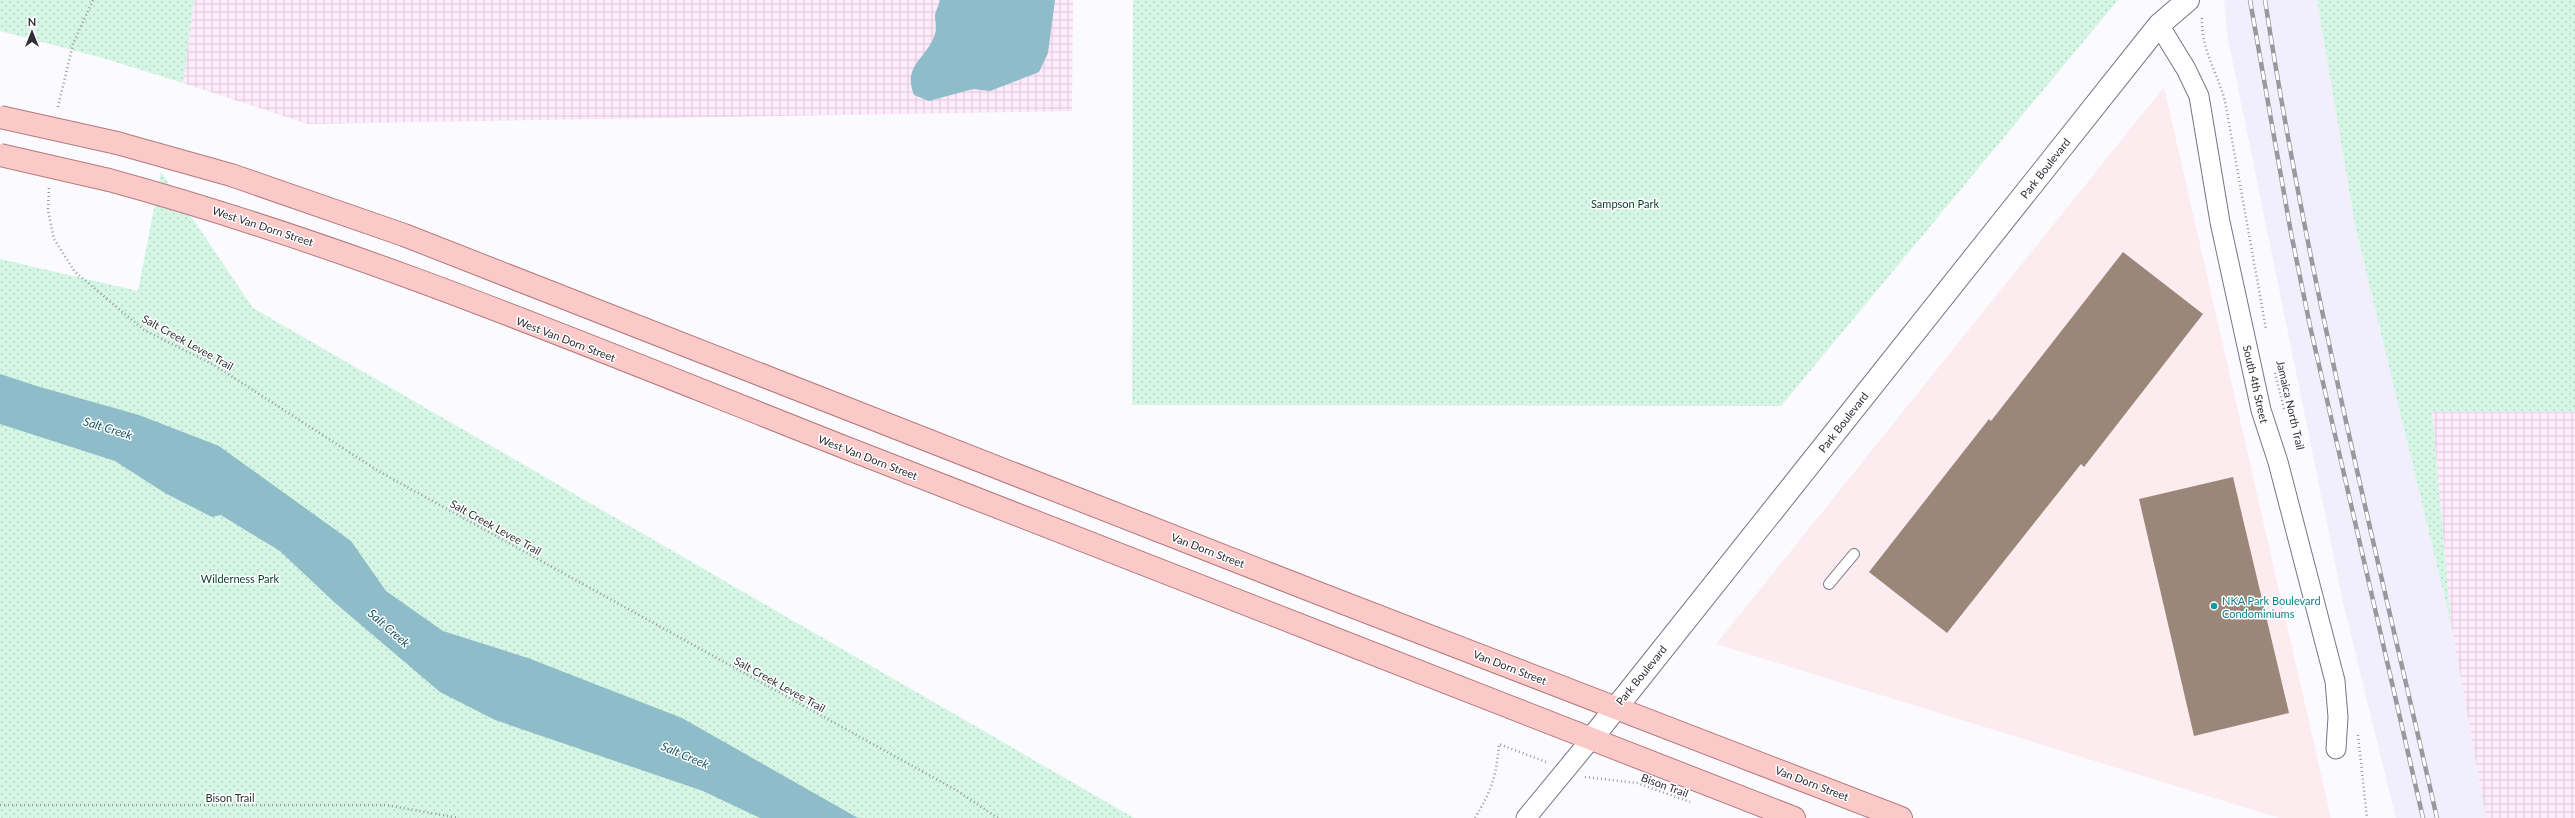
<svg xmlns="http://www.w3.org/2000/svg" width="2575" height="818" font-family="Lato,sans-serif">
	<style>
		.commercial { fill: #fdecef }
		.industrial { fill: url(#industrial-grid) }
		.built { fill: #f1effb }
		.green { fill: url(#green-dots) }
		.water { fill: #8ebcc8 }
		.building { fill: #9b877a }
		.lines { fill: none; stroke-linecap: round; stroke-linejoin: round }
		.service-casing { stroke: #797488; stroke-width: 12 }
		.minor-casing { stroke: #797488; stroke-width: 21 }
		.secondary-casing { stroke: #797488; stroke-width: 24 }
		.primary-casing { stroke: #b37b7e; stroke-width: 24 }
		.path { stroke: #98979e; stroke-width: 2.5; stroke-dasharray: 1 3; stroke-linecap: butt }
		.service { stroke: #fff; stroke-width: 10 }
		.minor { stroke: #fff; stroke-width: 19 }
		.secondary { stroke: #fff; stroke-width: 22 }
		.primary { stroke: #fcc9c9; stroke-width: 22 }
		.rail-casing { stroke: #99989f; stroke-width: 4.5 }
		.rail { stroke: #fff; stroke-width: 3; stroke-dasharray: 9; stroke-linecap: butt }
		.primary-bridge-casing { stroke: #b37b7e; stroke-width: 24; stroke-linecap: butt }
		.primary-bridge { stroke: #fcc9c9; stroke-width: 22 }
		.culture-dot { fill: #0f9aa8; stroke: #fff; stroke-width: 1.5 }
		.labels { text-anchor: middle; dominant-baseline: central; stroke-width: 3; stroke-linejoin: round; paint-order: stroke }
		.street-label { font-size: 11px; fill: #2f2d36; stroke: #fff }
		.park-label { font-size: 11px; fill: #063c27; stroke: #fff }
		.culture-label { font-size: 11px; fill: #0d838f; stroke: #fff; text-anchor: start }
		.water-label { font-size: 12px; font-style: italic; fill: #155563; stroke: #fff }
	</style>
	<defs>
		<pattern id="industrial-grid" width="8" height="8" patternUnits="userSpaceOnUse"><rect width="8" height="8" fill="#feeafb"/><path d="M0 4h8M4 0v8" fill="none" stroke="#dac9d8"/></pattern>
		<pattern id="green-dots" width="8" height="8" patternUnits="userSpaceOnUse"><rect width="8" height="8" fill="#d5f6e4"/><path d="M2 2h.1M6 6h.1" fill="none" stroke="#b7d3c4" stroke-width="1.8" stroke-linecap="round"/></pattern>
	</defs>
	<rect width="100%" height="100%" fill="#fbfaff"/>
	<!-- commercial -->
	<path class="commercial" d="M2164 87 2331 818H2279L1716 644Z"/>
	<!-- industrial -->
	<g class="industrial">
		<path d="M194 0H1073L1072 111 308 124 183 83Z"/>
		<path d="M2432 411 2575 412V818H2486L2451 624Z"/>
	</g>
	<!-- built -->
	<path class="built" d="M2224 0H2317L2355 225 2451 624 2486 818H2396L2344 607 2227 34Z"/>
	<!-- green -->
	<g class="green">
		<path d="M0 0H194L183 83 106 59 0 31Z"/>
		<path d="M1133 0H2118L1781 406 1132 405Z"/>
		<path d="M2317 0H2575V412H2432L2451 624 2355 225Z"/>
		<path d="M161 172 253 308 1134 818H0V259L138 291Z"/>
	</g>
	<!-- water -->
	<g class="water">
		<path d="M940 0H1055L1048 53 1039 72 990 91 973 89 929 101 914 95C902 65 927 59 935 34 937 28 935 21 935 15 936 10 939 5 940 0Z"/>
		<path d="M0 374 40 387 139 415 219 446 351 541 386 591 443 631 528 658 682 718 858 818H760L703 791 495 720 440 692 334 602 280 551 229 520 221 515 212 517 165 493 115 461 0 424Z"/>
	</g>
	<!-- building -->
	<g class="building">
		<path d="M2123 252 2203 314 2084 467 2081 464 1947 633 1869 572 1989 419 1991 421Z"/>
		<path d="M2233 477 2289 713 2194 736 2139 499Z"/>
	</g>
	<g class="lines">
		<defs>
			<path id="service" d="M1829 584 1854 554"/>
			<g id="minor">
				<path d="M2159 25 2186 69 2199 96 2220 222 2261 410 2278 462 2335 681 2338 717 2336 749"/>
				<path d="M1526 818 1592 738"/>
			</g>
			<path id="secondary" d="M1592 738 2159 25 2188 0"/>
			<g id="primary">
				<path d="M117 143 231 175 404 235 1323 595 1901 818"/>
				<path d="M109 180C362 249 605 353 849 449 1164 573 1479 694 1794 818"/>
			</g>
		</defs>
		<!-- service casing -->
		<use href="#service" class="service-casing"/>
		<!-- minor casing -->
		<use href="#minor" class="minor-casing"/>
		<!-- secondary casing -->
		<use href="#secondary" class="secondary-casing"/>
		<!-- primary casing -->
		<use href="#primary" class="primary-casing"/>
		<!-- path -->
		<g class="path">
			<path d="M2202 18C2201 50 2217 71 2225 101L2266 329"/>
			<path d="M58 107 73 44 93 0"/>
			<path d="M49 188 48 210 54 239 75 272 144 330 214 365 380 472 956 790 998 818"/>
			<path d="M2275 373 2284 409"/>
			<path d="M2358 735 2367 818"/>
			<path d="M1585 777 1637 783 1690 802"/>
			<path d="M0 805H386L459 818"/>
			<path d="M1475 818C1492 789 1496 778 1499 744L1546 762"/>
		</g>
		<!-- service -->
		<use href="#service" class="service"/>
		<!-- minor -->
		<use href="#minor" class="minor"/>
		<!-- secondary -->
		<use href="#secondary" class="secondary"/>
		<!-- primary -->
		<use href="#primary" class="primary"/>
		<defs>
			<g id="rail">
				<path d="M2250 0 2291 233 2310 326 2423 818"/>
				<path d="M2265 0C2307 276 2375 546 2437 818"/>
			</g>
		</defs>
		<!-- rail casing -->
		<use href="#rail" class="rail-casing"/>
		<!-- rail -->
		<use href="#rail" class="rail"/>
		<defs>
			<g id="primary-bridge">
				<path d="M0 117 117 143"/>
				<path d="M0 155 109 180"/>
			</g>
		</defs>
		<!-- primary-bridge casing -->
		<use href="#primary-bridge" class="primary-bridge-casing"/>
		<!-- primary-bridge -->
		<use href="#primary-bridge" class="primary-bridge"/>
	</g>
	<!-- markers -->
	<circle class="culture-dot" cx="2214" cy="606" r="4"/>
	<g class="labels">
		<!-- street labels -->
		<g class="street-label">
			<text transform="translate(2045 168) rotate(-52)">Park Boulevard</text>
			<text transform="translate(263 226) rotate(18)">West Van Dorn Street</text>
			<text transform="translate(566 339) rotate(21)">West Van Dorn Street</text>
			<text transform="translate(188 342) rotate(29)">Salt Creek Levee Trail</text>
			<text transform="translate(2256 384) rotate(77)">South 4th Street</text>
			<text transform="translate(2291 405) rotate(77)">Jamaica North Trail</text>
			<text transform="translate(1843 422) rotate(-52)">Park Boulevard</text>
			<text transform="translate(868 457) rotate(21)">West Van Dorn Street</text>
			<text transform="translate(496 527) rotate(29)">Salt Creek Levee Trail</text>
			<text transform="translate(1208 550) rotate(21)">Van Dorn Street</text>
			<text transform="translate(1510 667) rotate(21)">Van Dorn Street</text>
			<text transform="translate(1641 675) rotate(-51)">Park Boulevard</text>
			<text transform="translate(780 684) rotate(29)">Salt Creek Levee Trail</text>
			<text transform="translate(1812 783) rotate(21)">Van Dorn Street</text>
			<text transform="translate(1665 785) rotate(20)">Bison Trail</text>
			<text x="230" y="797">Bison Trail</text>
		</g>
		<!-- park labels -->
		<g class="park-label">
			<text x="1625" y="203">Sampson Park</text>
			<text x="240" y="578">Wilderness Park</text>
		</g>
		<!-- culture labels -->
		<g class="culture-label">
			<text x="2222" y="600">NKA Park Boulevard<tspan x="2222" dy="13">Condominiums</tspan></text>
		</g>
		<!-- water labels -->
		<g class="water-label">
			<text transform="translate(108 428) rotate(17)">Salt Creek</text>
			<text transform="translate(389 628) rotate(41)">Salt Creek</text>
			<text transform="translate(685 755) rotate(23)">Salt Creek</text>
		</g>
	</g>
	<!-- north arrow -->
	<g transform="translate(32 32)" stroke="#ffffff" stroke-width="3" paint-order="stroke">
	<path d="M0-3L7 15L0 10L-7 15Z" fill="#2f2d36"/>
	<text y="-6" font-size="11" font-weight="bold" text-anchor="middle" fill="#2f2d36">N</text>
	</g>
</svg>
